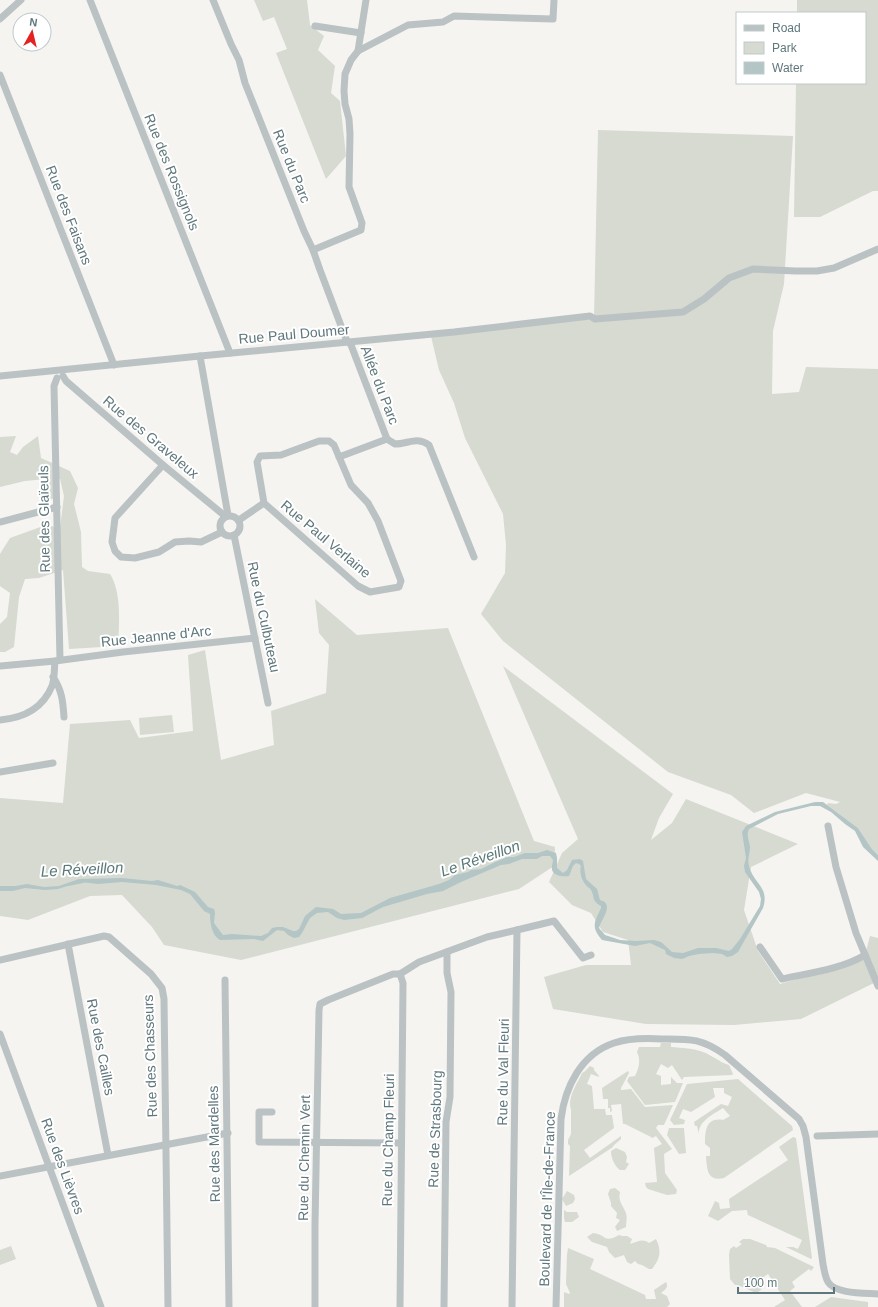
<svg xmlns="http://www.w3.org/2000/svg" width="878" height="1307" font-family="Arial,sans-serif">
	<style>
		.green { fill: #d6dad0 }
		.water { fill: #b4c5c6 }
		.lines { fill: none; stroke-linecap: round; stroke-linejoin: round }
		.stream { stroke: #b4c5c6; stroke-width: 2 }
		.minor { stroke: #bbc2c4; stroke-width: 7 }
		.labels { text-anchor: middle; dominant-baseline: central; stroke-width: 4; stroke-linejoin: round; paint-order: stroke }
		.street-label { font-size: 14px; fill: #5f777c; stroke: #fff }
		.water-label { font-size: 15px; font-style: italic; fill: #5a7878; stroke: #fff }
	</style>
	<rect width="100%" height="100%" fill="#f5f4f1"/>
	<!-- green -->
	<g class="green">
		<path d="M254 0H307L310 25 324 36 318 50 335 66 331 93 340 101 346 156 326 179 276 53 287 49 274 17 263 21Z"/>
		<path d="M797 0H878V191H873L820 217H794L796 83H865V13H797Z"/>
		<path d="M598 130 793 136 784 284 773 331 772 394 799 392 806 367 878 369V855L872 849 858 828 827 805 828 803 836 804 840 802 806 793 754 813 731 795 668 772 503 641 481 614 505 573 506 545 503 514 465 438 454 403 439 370 430 332 594 319Z"/>
		<path d="M16 436 10 452 17 455 23 447 38 436 41 458 70 471 78 488 74 504 81 532 82 567 88 571 110 574C122 593 119 625 118 646L69 649 63 570 39 578 25 579 19 597 14 647 5 652H0V624L7 617 10 593 0 586V554L10 538 46 525 60 528 64 496 60 479 56 480 55 497 46 503 44 499 48 487 46 479 25 481 0 487V437Z"/>
		<path d="M315 599 357 635 448 628 534 841 555 847 554 866 519 889 241 960 164 945 152 927 122 895 90 896 28 920 0 916V798L63 803 70 724 130 720 139 738 193 731 188 655 205 650 221 760 274 745 271 711 326 693 329 645 319 633Z"/>
		<path d="M503 666 673 794 659 818 651 840 672 823 686 799 798 844 751 867 744 910 758 951 780 984 864 959 870 936 878 938V981L801 1019 734 1025 646 1024 553 1009 544 977 586 965H631L628 940 603 932 591 913 572 905 549 882 562 853 578 839Z"/>
		<path d="M172 715 174 732 140 735 139 718Z"/>
		<path d="M661 1043H671V1047C682 1048 693 1048 703 1052 712 1055 719 1062 729 1065L733 1074 732 1075 684 1077 682 1080 672 1065 668 1068 661 1064 656 1074 661 1076V1085L671 1084V1077L677 1083H683L675 1102 645 1105 627 1081 629 1077 635 1076C639 1068 641 1060 637 1052L639 1047H660Z"/>
		<path d="M590 1066 594 1068V1070L599 1076V1077L591 1074 587 1084 592 1086 594 1109H605L606 1115H612L614 1128 584 1150 590 1158 621 1136V1139L613 1146V1147L569 1176 570 1146 568 1144V1140L571 1134V1109C567 1097 578 1083 582 1073L584 1072Z"/>
		<path d="M628 1071 629 1073 621 1088V1090L631 1089 645 1107 673 1105 664 1125H658L656 1128 672 1149 664 1154 665 1173 677 1190 676 1194 667 1195 648 1189 646 1187 645 1183 657 1182 654 1148 662 1144 656 1136 652 1138 651 1137 625 1124H623L621 1104 611 1105 612 1111 610 1112V1108H608V1099H603L602 1088Z"/>
		<path d="M738 1079 792 1126 793 1130 724 1178C707 1182 707 1169 706 1156H710V1148L705 1144C705 1131 706 1117 723 1120L730 1116 723 1108C714 1114 698 1121 699 1134L697 1126H695L694 1122 721 1104 728 1106 732 1097 724 1093V1088H713L715 1097 691 1112 683 1109 679 1118 685 1120 684 1124 674 1125 670 1120 687 1084Z"/>
		<path d="M669 1128H684L686 1153 679 1154 667 1135Z"/>
		<path d="M793 1137 796 1138 812 1258 811 1259 786 1247H793L798 1249 802 1240 748 1215V1216L747 1210 732 1211 718 1221 708 1216 715 1201 719 1203 720 1209 730 1208 729 1199 788 1160 779 1147Z"/>
		<path d="M616 1148 625 1152 627 1157 626 1162 629 1164 625 1170H620C614 1166 611 1157 611 1151Z"/>
		<path d="M615 1188 620 1192C618 1201 622 1204 625 1211 628 1216 626 1222 626 1227L617 1231 615 1227 620 1220 616 1218 617 1213 611 1206V1203L608 1194 610 1189Z"/>
		<path d="M567 1191 574 1195 575 1199 573 1203 566 1206 562 1199Z"/>
		<path d="M564 1210 567 1212H577L579 1217 572 1222H565L564 1218Z"/>
		<path d="M593 1233C606 1234 603 1244 619 1235L622 1236H627L632 1239 630 1244C638 1242 642 1238 649 1243L656 1239C662 1251 660 1259 652 1269H649L642 1265 638 1264 635 1261 631 1264 627 1262 624 1255 615 1258 609 1252 607 1247 592 1242 587 1237Z"/>
		<path d="M743 1239H750L766 1245 767 1247 775 1248 814 1267 811 1271 809 1269 792 1282 795 1287 790 1291 802 1307H774L785 1300 768 1274 759 1280 762 1287 761 1290 756 1293 738 1285H735L730 1279 729 1255 730 1249 734 1246 736 1248 742 1244 739 1242Z"/>
		<path d="M11 1246 16 1259 0 1265V1250Z"/>
		<path d="M568 1248 594 1259 590 1269 645 1295 646 1299H656L654 1290 666 1282C669 1287 665 1290 661 1293L667 1296 670 1304 667 1307H564V1292L569 1294 570 1293 566 1284 567 1255Z"/>
		<path d="M831 1297 868 1302V1307H815Z"/>
	</g>
	<!-- water -->
	<path class="water" d="M815 802H823L858 828 872 849 878 855V861L863 847 855 831 845 824 831 812 820 806H811L778 814 749 829C746 835 749 840 750 847 750 853 747 860 749 866 753 883 770 887 763 908L738 952 732 956 727 957 722 954 713 953 699 954 689 956 682 959 674 958 666 954 665 950 650 943 635 946 602 940C591 927 594 923 601 908V906C591 900 595 897 591 890 588 886 589 889 586 885 582 881 579 872 581 866L579 864 576 863 573 866 569 876C563 877 550 876 552 866 552 864 553 862 553 860L550 856H542L537 859H522L509 864 501 865 461 882 443 891 427 894 383 907 362 918 344 920 337 918 328 912 317 913 310 918 302 933 299 937 294 938 288 935 284 931 277 930 263 941 254 939 220 940C212 936 210 923 210 914L204 911 190 894 181 890 156 885 122 882 98 884 80 882 58 889 45 890 25 888 13 891H0V886H15L27 884 44 887 59 886 79 879 122 878 152 881 158 880 177 886 180 885 195 892 208 907 214 909 215 913 214 923 223 935 232 934 261 936 268 933 272 928 277 927H283L293 931H296L299 929 305 916 316 907 333 909 341 914 361 913 390 898 439 884 449 880 455 875 468 872 471 870 481 869 493 863 507 857H514L525 853H538L547 850 556 853 557 858V868L563 873 567 870 572 860 580 859 583 861 586 879 597 889 600 900 605 902 607 906C607 915 601 920 599 928L605 935 620 940 636 941 654 940 661 942 672 952 683 953 698 948H716L729 951 732 949 740 939 760 906 761 899 759 892 745 872 744 866 746 858 742 832 746 826 775 812Z"/>
	<g class="lines">
		<!-- stream -->
		<path class="stream" d="M68 885 83 882"/>
		<!-- minor -->
		<g class="minor">
			<path d="M90 0 230 353"/>
			<path d="M213 0 231 44 239 60 245 83 304 231 313 250 320 270 346 339 351 345 387 439 395 444C408 444 417 436 429 445L474 557"/>
			<path d="M0 19 21 0"/>
			<path d="M315 26 361 33"/>
			<path d="M358 51 366 0"/>
			<path d="M0 75 114 365"/>
			<path d="M313 250 361 230 362 223 349 187 350 134 349 119 345 104 344 91 345 74 351 60 358 51 408 25 443 22 454 16 553 19 554 0"/>
			<path d="M200 356 228 515"/>
			<path d="M0 376 200 356 454 332 590 316 595 319 683 312 704 299 729 278 753 269 796 271H817L834 268 878 249"/>
			<path d="M63 376 66 381 163 465 225 516"/>
			<path d="M57 378 54 386 60 660"/>
			<path d="M339 457 387 439"/>
			<path d="M163 465 115 518 112 542 115 551 121 557 135 558 159 552 175 542 189 541 201 542 222 532"/>
			<circle cx="230" cy="526" r="10"/>
			<path d="M239 520 264 503 257 462 260 456 281 455 319 441H329L334 445 351 485 368 503 378 521 401 581 399 587 370 592 358 586 264 503"/>
			<path d="M0 522 57 507"/>
			<path d="M234 535 268 703"/>
			<path d="M0 666 55 661 123 652 255 638"/>
			<path d="M53 677C62 690 63 702 64 717"/>
			<path d="M0 720C23 718 43 708 52 686 55 678 54 669 55 661"/>
			<path d="M0 772 53 763"/>
			<path d="M828 826 836 867 856 933 878 986"/>
			<path d="M68 944 108 1155"/>
			<path d="M760 947 782 979C809 973 842 969 865 955"/>
			<path d="M0 960 104 936 109 937 151 974 162 988 164 999 168 1307"/>
			<path d="M400 974 419 962 487 937 517 930"/>
			<path d="M225 980 229 1307"/>
			<path d="M0 1034 101 1307"/>
			<path d="M272 1112H259V1142L401 1143"/>
			<path d="M817 1136 878 1134"/>
			<path d="M0 1176 228 1133"/>
			<path d="M315 1307V1225L319 1010 320 1004 328 1000 393 974H400"/>
			<path d="M400 1307 403 983 400 974"/>
			<path d="M444 1307 446 1122 450 1097 451 992 447 973V952"/>
			<path d="M512 1307 517 930 554 921 583 958 591 955"/>
			<path d="M556 1307 561 1119C565 1087 581 1054 614 1043 629 1038 646 1038 662 1039 690 1039 701 1038 725 1055L799 1119 803 1126 806 1137 823 1264C824 1269 825 1277 828 1282 835 1294 865 1293 878 1294"/>
		</g>
	</g>
	<g class="labels">
		<!-- street labels -->
		<g class="street-label">
			<text transform="translate(292 166) rotate(68)">Rue du Parc</text>
			<text transform="translate(172 172) rotate(68)">Rue des Rossignols</text>
			<text transform="translate(69 215) rotate(69)">Rue des Faisans</text>
			<text transform="translate(294 334) rotate(-5)">Rue Paul Doumer</text>
			<text transform="translate(380 385) rotate(69)">Allée du Parc</text>
			<text transform="translate(151 437) rotate(40)">Rue des Graveleux</text>
			<text transform="translate(44 519) rotate(-91)">Rue des Glaïeuls</text>
			<text transform="translate(326 539) rotate(40)">Rue Paul Verlaine</text>
			<text transform="translate(264 617) rotate(78)">Rue du Culbuteau</text>
			<text transform="translate(156 636) rotate(-6)">Rue Jeanne d'Arc</text>
			<text transform="translate(101 1047) rotate(79)">Rue des Cailles</text>
			<text transform="translate(150 1056) rotate(-92)">Rue des Chasseurs</text>
			<text transform="translate(503 1072) rotate(-89)">Rue du Val Fleuri</text>
			<text transform="translate(435 1129) rotate(-88)">Rue de Strasbourg</text>
			<text transform="translate(388 1140) rotate(-89)">Rue du Champ Fleuri</text>
			<text transform="translate(214 1144) rotate(-91)">Rue des Mardelles</text>
			<text transform="translate(304 1158) rotate(-89)">Rue du Chemin Vert</text>
			<text transform="translate(63 1166) rotate(70)">Rue des Lièvres</text>
			<text transform="translate(547 1199) rotate(-88)">Boulevard de l'Île-de-France</text>
		</g>
		<!-- water labels -->
		<g class="water-label">
			<text transform="translate(480 858) rotate(-19)">Le Réveillon</text>
			<text transform="translate(82 869) rotate(-3)">Le Réveillon</text>
		</g>
	</g>
	<!-- legend -->
	<rect x="736" y="12" width="130" height="72" fill="#ffffff" stroke="#bfc9cb"/>
	<rect x="744" y="25" width="20" height="6" fill="#bbc2c4" stroke="#bfc9cb"/>
	<text x="772" y="32" font-size="12" fill="#5f777c">Road</text>
	<rect x="744" y="42" width="20" height="12" fill="#d6dad0" stroke="#bfc9cb"/>
	<text x="772" y="52" font-size="12" fill="#5f777c">Park</text>
	<rect x="744" y="62" width="20" height="12" fill="#b4c5c6" stroke="#bfc9cb"/>
	<text x="772" y="72" font-size="12" fill="#5f777c">Water</text>
	<!-- north arrow -->
	<g transform="translate(32 32) rotate(8)"><circle r="19" fill="#ffffff" stroke="#bfc9cb"/>
	<path d="M0-3L7 15L0 10L-7 15Z" fill="#e42222"/>
	<text y="-6" font-size="11" font-weight="bold" text-anchor="middle" fill="#5f777c">N</text>
	</g>
	<!-- scale -->
	<path d="M738 1287v6h96v-6" fill="none" stroke="#5f777c" stroke-width="2"/>
	<text x="744" y="1287" font-size="12" fill="#5f777c" stroke="#ffffff" stroke-width="3" paint-order="stroke">100 m</text>
</svg>
